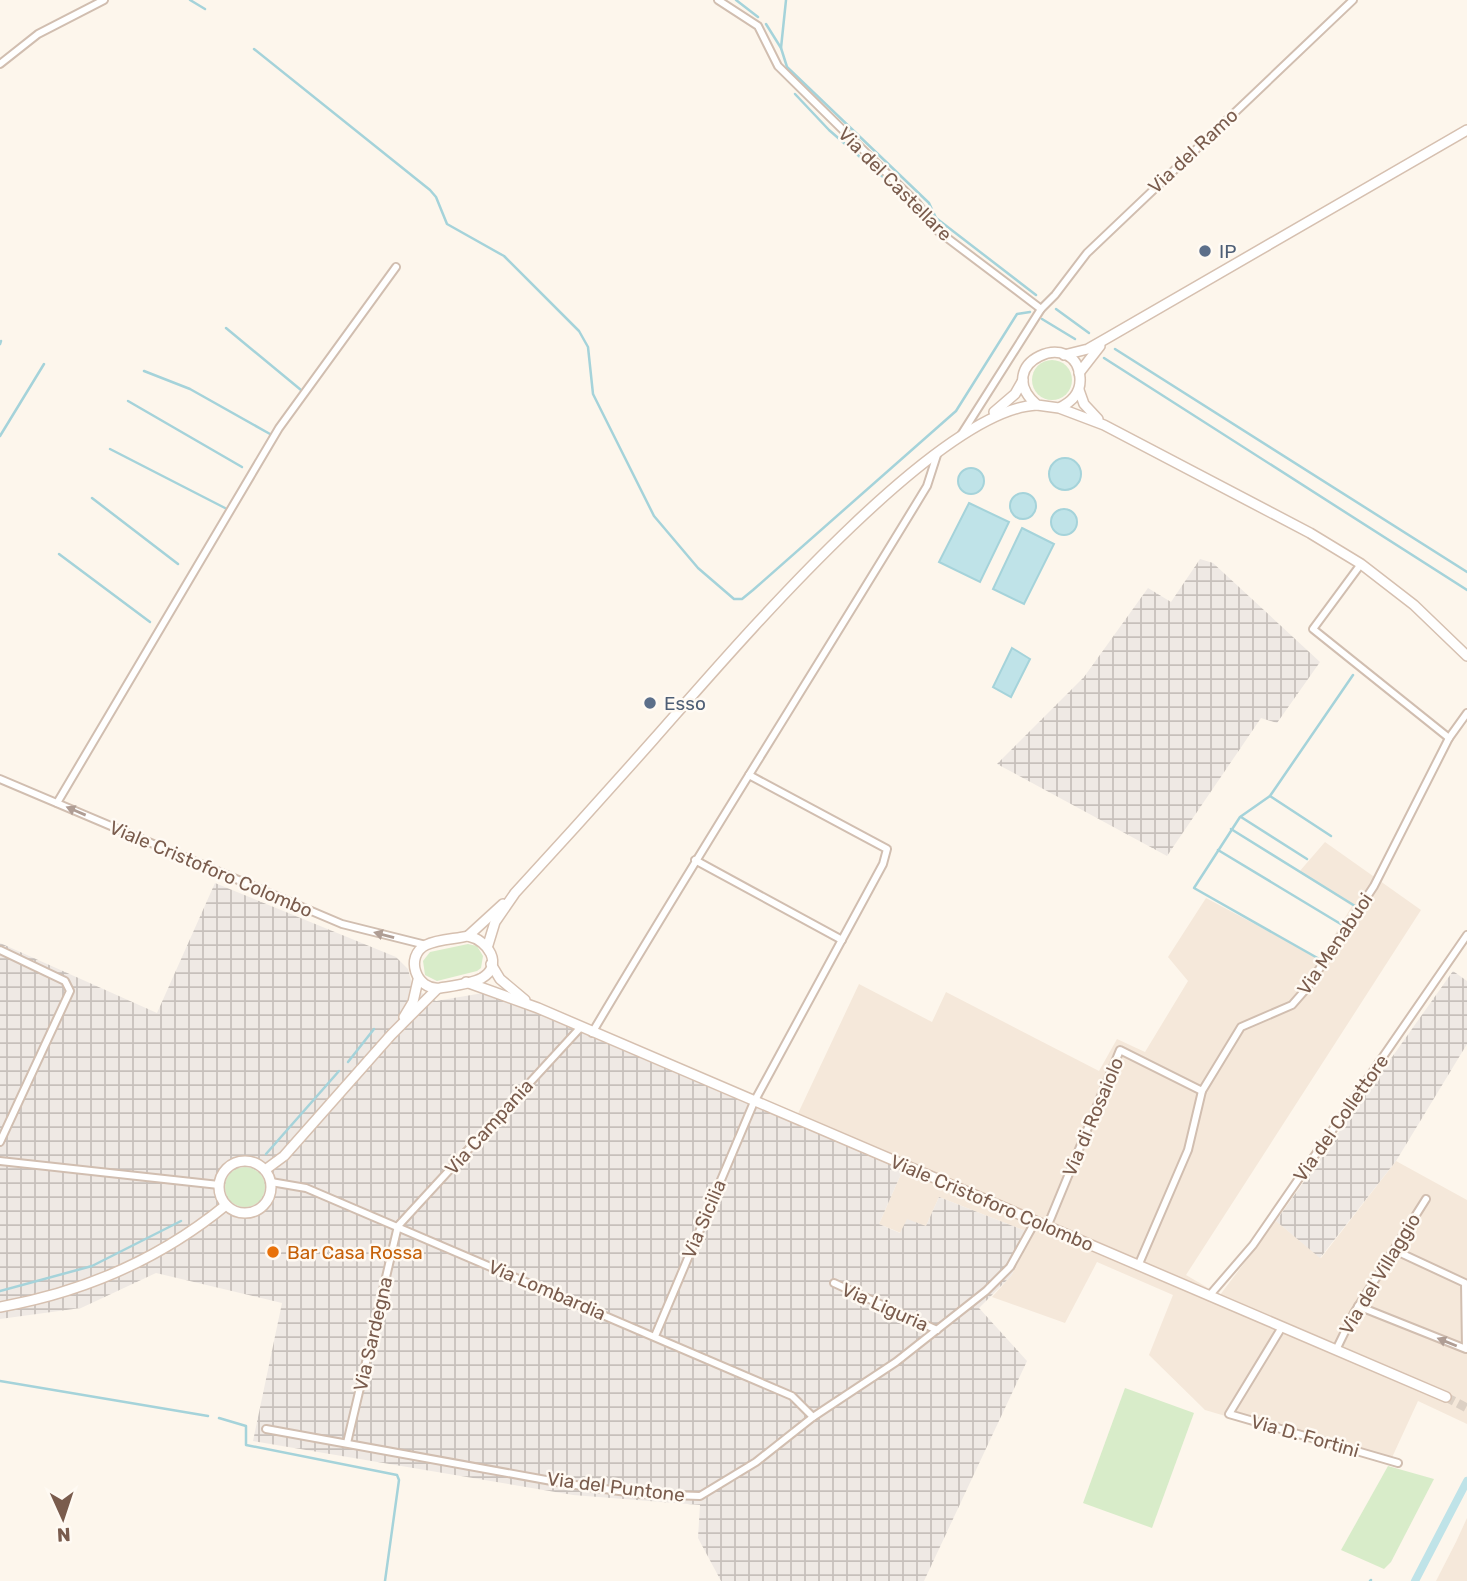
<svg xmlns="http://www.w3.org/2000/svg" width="1467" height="1581" font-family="Rubik,sans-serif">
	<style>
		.residential { fill: #f5e8da }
		.industrial { fill: url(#industrial-grid) }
		.green { fill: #d8ecc9 }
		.water { fill: #bfe3e8; stroke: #a5d3da; stroke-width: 2 }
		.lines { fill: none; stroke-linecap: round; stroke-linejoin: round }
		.stream { stroke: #a5d3da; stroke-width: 2.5 }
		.canal { stroke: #bfe3e8; stroke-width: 8 }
		.secondary-tunnel { stroke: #dcd0c4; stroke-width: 9; stroke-dasharray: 9 4.5; stroke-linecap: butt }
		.street-casing { stroke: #d1beb0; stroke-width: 10 }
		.secondary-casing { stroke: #d6c0b0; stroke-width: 12 }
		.street { stroke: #fff; stroke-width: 6 }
		.secondary { stroke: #fff; stroke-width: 9 }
		.oneway { fill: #af9d94 }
		.service-dot { fill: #5c6f8a; stroke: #fffaf3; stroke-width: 2.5 }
		.food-dot { fill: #e8710a; stroke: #fffaf3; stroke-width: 2.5 }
		.labels { text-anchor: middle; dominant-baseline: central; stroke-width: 5; stroke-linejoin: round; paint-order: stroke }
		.street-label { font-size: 19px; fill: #7a5c4d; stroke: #fffaf3 }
		.service-label { font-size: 19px; fill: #4e5e75; stroke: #fffaf3; text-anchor: start }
		.food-label { font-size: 19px; fill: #c56008; stroke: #fffaf3; text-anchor: start }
	</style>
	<defs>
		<pattern id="industrial-grid" width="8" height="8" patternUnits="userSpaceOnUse" patternTransform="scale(1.75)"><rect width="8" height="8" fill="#efe9e4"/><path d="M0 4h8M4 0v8" fill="none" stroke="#c7c0bb"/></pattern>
	</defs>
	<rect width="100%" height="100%" fill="#fdf6ec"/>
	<!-- residential -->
	<g class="residential">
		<path d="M1325 842 1421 910 1186 1275 1220 1295 1276 1221 1321 1258 1396 1161 1467 1200V1424L1418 1401 1389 1464 1205 1410 1149 1355 1173 1295 1097 1262 1065 1323 992 1297 1011 1276 1033 1234 939 1197 926 1226 901 1233 879 1224 904 1167 794 1122 859 984 932 1022 946 992 1099 1071 1117 1039 1145 1052 1188 981 1168 957 1206 898 1320 959 1352 906 1299 872Z"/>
		<path d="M1467 1518V1581H1436L1456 1542Z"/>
	</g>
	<!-- industrial -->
	<g class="industrial">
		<path d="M1200 559 1213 563 1320 662 1277 723 1261 718 1167 856 997 764 1084 677 1148 588 1171 602Z"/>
		<path d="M215 883 396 957 408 969 413 988 436 1001 489 992 904 1167 879 1224 900 1233 907 1219 926 1226 939 1197 1033 1234 1011 1276 979 1308 1027 1361 924 1581H721L698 1538 700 1505 573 1495 253 1441 282 1303 156 1273 81 1308 0 1319V943L157 1013Z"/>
		<path d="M1453 971 1467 981V1044L1396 1161 1320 1258 1276 1221Z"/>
	</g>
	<!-- green -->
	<g class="green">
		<circle cx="1052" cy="380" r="20"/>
		<path d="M468 944 477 946 483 956 481 968 477 971 437 981 425 975 423 961 430 952Z"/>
		<circle cx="245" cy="1187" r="20"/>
		<path d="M1125 1388 1194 1413 1152 1528 1083 1503Z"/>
		<path d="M1388 1466 1434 1479 1391 1562 1384 1569 1341 1550Z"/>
	</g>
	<!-- water -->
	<g class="water">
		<circle cx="1065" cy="474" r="16"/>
		<circle cx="971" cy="481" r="13"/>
		<circle cx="1023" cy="506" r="13"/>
		<path d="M969 503 1009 522 980 582 939 562Z"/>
		<circle cx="1064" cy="522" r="13"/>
		<path d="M1022 528 1054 544 1024 604 993 589Z"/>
		<path d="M1012 648 1030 659 1011 697 993 687Z"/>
	</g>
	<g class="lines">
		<!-- stream -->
		<g class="stream">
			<path d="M190 0 205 9"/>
			<path d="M736 0 758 17"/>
			<path d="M766 24 781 48 787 67 929 203 936 218 1036 295"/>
			<path d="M781 48 786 0"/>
			<path d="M254 49 430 190 436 197 447 224 504 256 579 331 588 347 593 394 654 516 698 568 734 599H742L753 590 956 411 1017 314 1030 312"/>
			<path d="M795 94 829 130 913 203"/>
			<path d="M1056 309 1089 333"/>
			<path d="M1042 319 1075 339"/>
			<path d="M226 328 301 390"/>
			<path d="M0 344 1 341"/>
			<path d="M1115 349 1467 572"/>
			<path d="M1104 358 1467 590"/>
			<path d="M144 371 190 389 270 434"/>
			<path d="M128 401 242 467"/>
			<path d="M0 436 44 364"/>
			<path d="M110 449 225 508"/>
			<path d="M92 498 178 564"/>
			<path d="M59 554 150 622"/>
			<path d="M1270 796 1331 836"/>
			<path d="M1241 817 1307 859"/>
			<path d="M1231 829 1355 906"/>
			<path d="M1218 850 1344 926"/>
			<path d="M1321 960 1194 888 1240 817 1270 796 1353 675"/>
			<path d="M348 1062 374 1029"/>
			<path d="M266 1154 339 1071"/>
			<path d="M0 1291 92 1266 181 1221"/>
			<path d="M0 1381 208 1416"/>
			<path d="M219 1418 246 1426V1445L397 1475 399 1480 385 1581"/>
			<path d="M1370 1581 1371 1580"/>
		</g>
		<!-- canal -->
		<path class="canal" d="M1415 1581 1467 1481"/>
		<!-- secondary-tunnel -->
		<path class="secondary-tunnel" d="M1446 1397 1467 1408"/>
		<defs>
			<g id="street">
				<path d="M718 0 758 26 778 66 917 203 938 231 1041 309"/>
				<path d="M0 64 38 34 104 0"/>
				<path d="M961 435 1041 309 1055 295 1087 253 1353 0"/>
				<path d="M1361 564 1313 629 1449 738"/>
				<path d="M0 779 342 924 426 945"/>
				<path d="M57 803 279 428 396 267"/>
				<path d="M695 860 842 940"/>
				<path d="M0 950 65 981 70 991 0 1142"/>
				<path d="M592 1033C701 849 816 669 927 486L937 455"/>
				<path d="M0 1161 219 1185"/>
				<path d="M271 1182 306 1188 792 1396 813 1417"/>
				<path d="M1047 1227 1120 1050 1202 1091"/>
				<path d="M1138 1266 1188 1150 1202 1091 1241 1027 1292 1005 1306 989 1374 886 1449 738 1467 713"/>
				<path d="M834 1283 937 1330"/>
				<path d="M1209 1296 1253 1245 1467 935"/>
				<path d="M1358 1306 1466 1349 1465 1283 1394 1250"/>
				<path d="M1282 1327 1229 1414 1398 1463"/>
				<path d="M655 1336 754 1102 883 864 887 849 749 775"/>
				<path d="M1336 1350 1354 1313 1426 1199"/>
				<path d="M266 1429 568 1484 641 1494 700 1496 756 1462 813 1417 896 1362 986 1291 1010 1267 1035 1222"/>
				<path d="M347 1443 398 1226 580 1028"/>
			</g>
			<g id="secondary">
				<path d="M1064 355 1088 349 1109 337 1467 130"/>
				<path d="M1079 373 1100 346"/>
				<path d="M1079 390 1084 404 1098 419"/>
				<path d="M1059 408C1072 402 1081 393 1080 378 1077 326 989 363 1037 405L1059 408 1104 425 1310 533 1361 564 1414 605 1467 656"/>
				<path d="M994 412 1015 394 1023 380"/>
				<path d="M468 936C488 940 504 965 482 978 471 984 452 986 440 988 416 991 404 956 426 945 438 939 456 939 468 936Z"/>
				<path d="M468 936 503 904"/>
				<path d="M488 945 495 922 515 893C562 842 608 791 654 739 724 660 935 409 1037 405"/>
				<path d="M491 964 500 979 525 1000"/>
				<path d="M466 982 538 1008 1446 1397"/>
				<path d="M404 1017 413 1002 418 980"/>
				<circle cx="245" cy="1187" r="26"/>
				<path d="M265 1170 284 1156 391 1035 437 989"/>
				<path d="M0 1307C84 1292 160 1259 226 1205"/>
			</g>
		</defs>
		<!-- street casing -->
		<use href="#street" class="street-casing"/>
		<!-- secondary casing -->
		<use href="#secondary" class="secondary-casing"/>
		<!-- street -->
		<use href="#street" class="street"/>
		<!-- secondary -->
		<use href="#secondary" class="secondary"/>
	</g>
	<!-- one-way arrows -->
	<defs><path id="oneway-solid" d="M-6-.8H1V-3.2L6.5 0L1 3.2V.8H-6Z" transform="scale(1.75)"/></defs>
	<g class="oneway">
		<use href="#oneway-solid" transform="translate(76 811) rotate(-157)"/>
		<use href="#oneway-solid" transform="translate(384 935) rotate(-165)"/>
		<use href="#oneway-solid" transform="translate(1447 1342) rotate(-158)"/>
	</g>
	<!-- markers -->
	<g class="service-dot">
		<circle cx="1205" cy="251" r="7"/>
		<circle cx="650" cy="703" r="7"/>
	</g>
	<circle class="food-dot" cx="273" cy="1252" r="7"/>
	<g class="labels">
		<!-- street labels -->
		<g class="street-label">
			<text transform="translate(1193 151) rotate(-43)">Via del Ramo</text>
			<text transform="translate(895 184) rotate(45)">Via del Castellare</text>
			<text transform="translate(211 869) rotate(23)">Viale Cristoforo Colombo</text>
			<text transform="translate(1335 944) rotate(-56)">Via Menabuoi</text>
			<text transform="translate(1093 1117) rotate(-67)">Via di Rosaiolo</text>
			<text transform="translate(1341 1118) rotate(-55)">Via del Collettore</text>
			<text transform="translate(489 1127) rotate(-48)">Via Campania</text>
			<text transform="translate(992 1203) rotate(23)">Viale Cristoforo Colombo</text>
			<text transform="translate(704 1219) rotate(-67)">Via Sicilia</text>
			<text transform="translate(1380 1274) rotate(-59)">Via del Villaggio</text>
			<text transform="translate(547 1290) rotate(23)">Via Lombardia</text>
			<text transform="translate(885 1307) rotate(24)">Via Liguria</text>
			<text transform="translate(373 1334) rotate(-77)">Via Sardegna</text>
			<text transform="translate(1305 1436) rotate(16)">Via D. Fortini</text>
			<text transform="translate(616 1487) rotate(7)">Via del Puntone</text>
		</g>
		<!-- service labels -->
		<g class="service-label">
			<text x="1219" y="251">IP</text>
			<text x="664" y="703">Esso</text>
		</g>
		<!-- food labels -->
		<g class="food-label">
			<text x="287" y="1252">Bar Casa Rossa</text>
		</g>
	</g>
	<!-- north arrow -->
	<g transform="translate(63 1518) rotate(177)" stroke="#fffaf3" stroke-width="5" paint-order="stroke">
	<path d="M0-5L12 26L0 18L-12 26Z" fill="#7a5c4d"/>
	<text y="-10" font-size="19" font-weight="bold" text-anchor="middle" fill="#7a5c4d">N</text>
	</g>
</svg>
